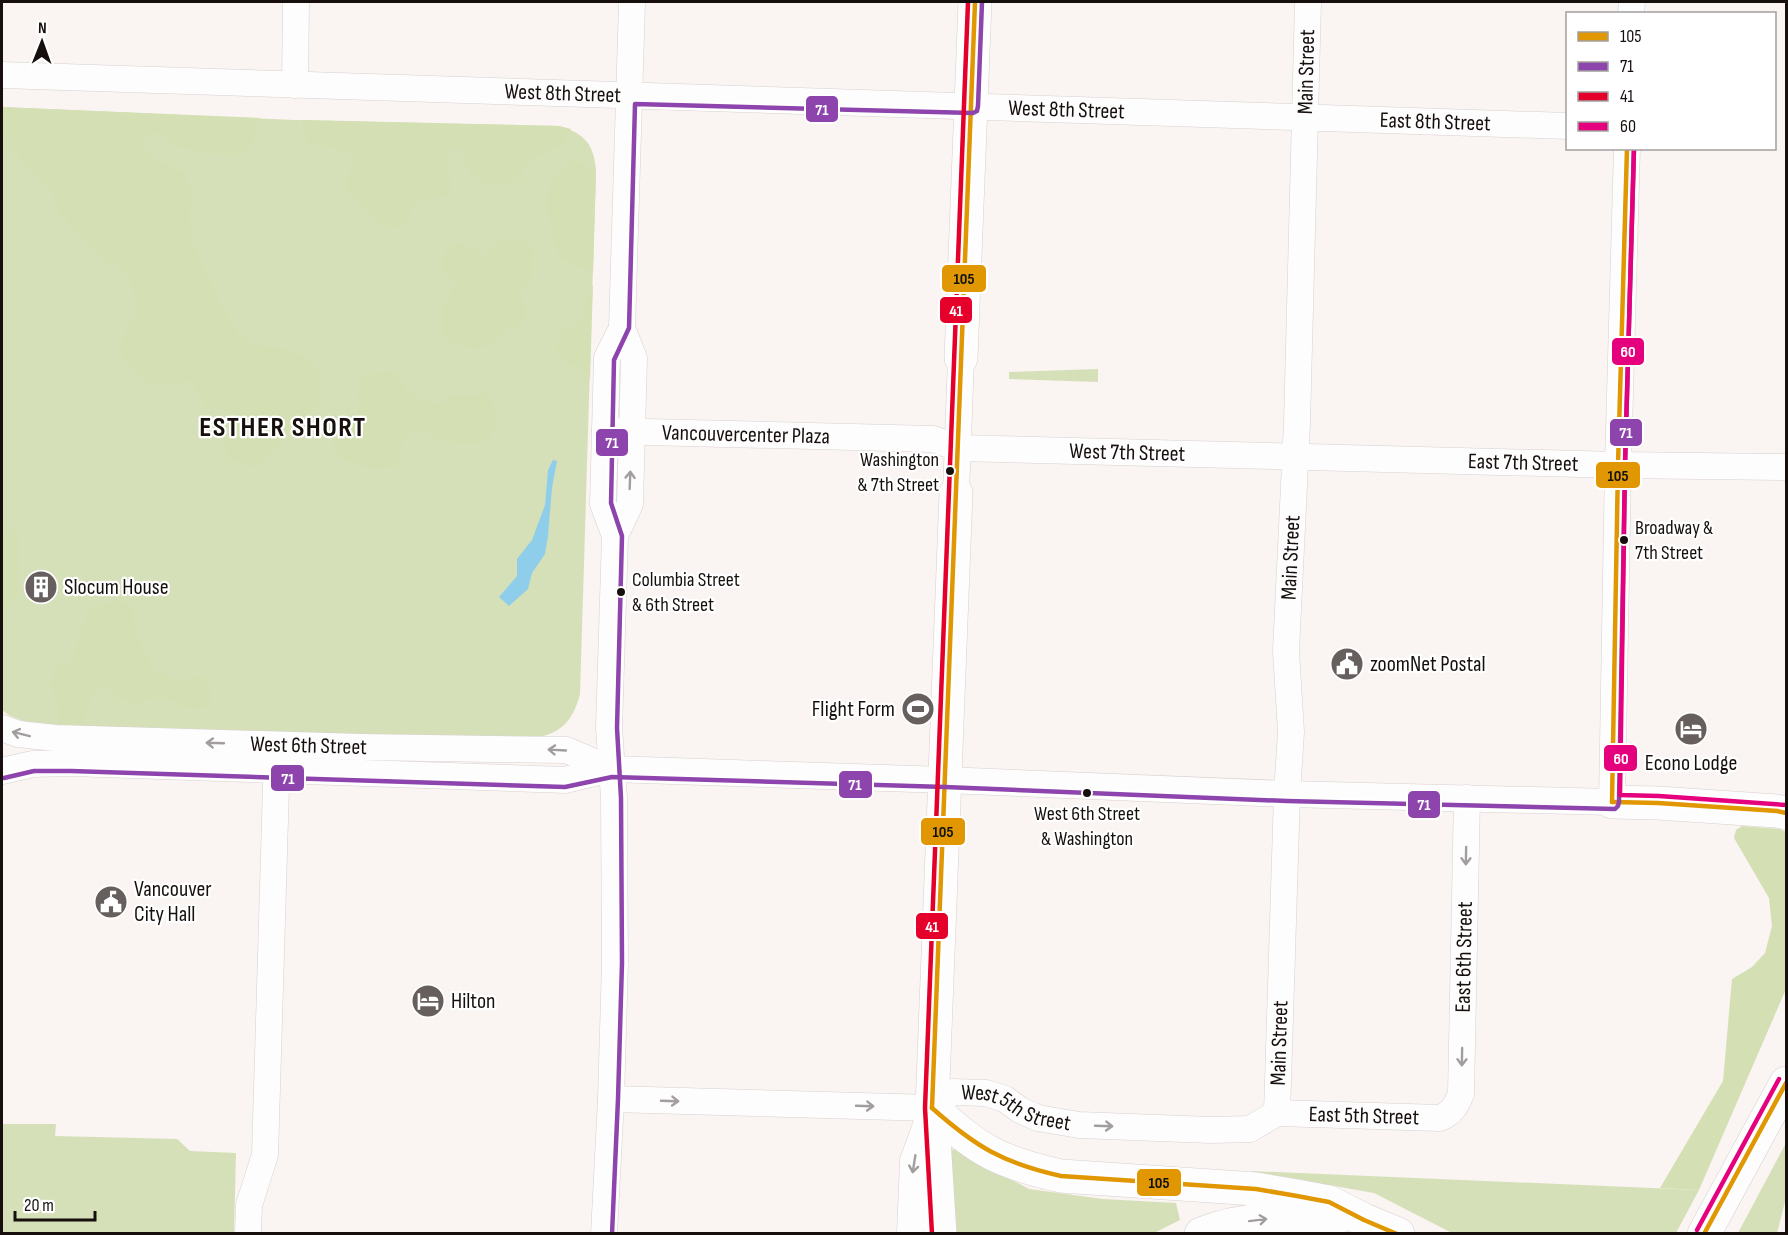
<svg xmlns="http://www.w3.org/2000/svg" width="1788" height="1235" font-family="'Sofia Sans Condensed',sans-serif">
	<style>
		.green { fill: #d5e0b8 }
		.forest { fill: #d4e0b4 }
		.water { fill: #8eceeb }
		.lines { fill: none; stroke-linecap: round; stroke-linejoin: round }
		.minor-casing { stroke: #d7d0ce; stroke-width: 27 }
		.major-casing { stroke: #d7d0ce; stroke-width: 34 }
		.highway-casing { stroke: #d7d0ce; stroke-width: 34 }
		.minor { stroke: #fefdfd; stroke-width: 26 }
		.major { stroke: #fefdfd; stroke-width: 33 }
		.highway { stroke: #fefdfd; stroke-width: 33 }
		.bus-1-casing { stroke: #fff; stroke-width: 9 }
		.bus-2-casing { stroke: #fff; stroke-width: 9 }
		.bus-3-casing { stroke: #fff; stroke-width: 9 }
		.bus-4-casing { stroke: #fff; stroke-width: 9 }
		.bus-1 { stroke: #e09701; stroke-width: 4.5 }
		.bus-2 { stroke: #8e44ad; stroke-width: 4.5 }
		.bus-3 { stroke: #e4002b; stroke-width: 4.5 }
		.bus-4 { stroke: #e5007d; stroke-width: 4.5 }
		.oneway { stroke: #a19e9d }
		.bus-dot { fill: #160f0d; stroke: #fff; stroke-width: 2 }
		.labels { text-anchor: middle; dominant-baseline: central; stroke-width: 4.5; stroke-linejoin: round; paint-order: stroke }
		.bus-label { font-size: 20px; fill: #160f0d; stroke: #fff; text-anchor: start }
		.street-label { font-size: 22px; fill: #160f0d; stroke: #fff }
		.poi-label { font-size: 22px; fill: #160f0d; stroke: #fff; text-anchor: start }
		.district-label { font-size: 28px; font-weight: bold; letter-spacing: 1.5px; fill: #160f0d; stroke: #fff }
		.line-badge { stroke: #fff; stroke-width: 2 }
		.badge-label { font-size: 16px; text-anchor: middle; font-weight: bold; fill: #fff }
		.pale-badge-label { font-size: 16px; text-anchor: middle; font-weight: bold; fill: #111 }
	</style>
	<rect width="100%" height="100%" fill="#faf4f2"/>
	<!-- green -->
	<g class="green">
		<path d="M2 107 295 120 559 126C584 133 594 144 596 170L580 694C572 724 559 735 528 739L34 725 10 716 2 710Z"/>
		<path d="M1098 369V382L1009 379V372Z"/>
		<path d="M2 1124H56L55 1136 177 1139 190 1151 236 1153 234 1233H2Z"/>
		<path d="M1786 1143V1198L1777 1233H1738Z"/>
		<path d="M954 1149 1029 1189 1103 1199 1176 1203 1180 1220 1154 1233H954L950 1151Z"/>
		<path d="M1250 1171 1699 1190 1676 1233 1454 1234 1374 1193Z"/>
	</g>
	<!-- forest -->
	<g class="forest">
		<path d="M2 107 260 118 254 141 240 154H215L178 148 155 132 144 137 141 146 150 156 184 173 194 194 188 218 195 248 219 299 238 334 253 345 290 349 312 362 321 371 322 392 318 407 297 423 271 456 254 468 248 466 228 457 223 441 231 425 234 416 222 409 207 408 196 394 193 381 167 386 145 385 120 351 125 332 138 311 135 296 127 274 108 261 77 232 57 209 52 192 2 138Z"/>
		<path d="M302 120 559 126 571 129 562 145 532 160 517 180 499 187 483 185 467 172 461 150 453 147 445 157C447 166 451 177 451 186 450 204 429 196 419 202 412 207 410 215 408 223L399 228 382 224 360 207 348 194 347 182 352 163 349 155 336 149 308 143 303 133Z"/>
		<path d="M574 161 584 164 596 175 593 273 559 258C548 224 533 180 574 161Z"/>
		<path d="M518 238 527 241 533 246 532 277 520 292 527 310 520 328 507 331 492 345 473 349 451 344 443 338 441 309 456 284 442 267 446 248 461 242 485 255 502 241Z"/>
		<path d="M593 285 590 379C579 367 564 362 555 349L559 336 584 314 585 301Z"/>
		<path d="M385 370 398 374C411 401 414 399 442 404L451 395 486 394C490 400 496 408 497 415 500 449 465 448 442 440 436 438 431 433 425 431 418 429 409 433 403 436V448L398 466 371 470 341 459 332 442 337 428 355 420 359 408 356 396 360 379Z"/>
		<path d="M2 521 4 527 19 533 18 596 9 606 2 626Z"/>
		<path d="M116 599 132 606C135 630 141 655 160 672 165 676 172 678 177 681L198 675 212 684 211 703 207 708 189 709 164 697H153L137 704 121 699 113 692 101 687 91 699 81 726H57C62 710 60 700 50 688L54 668 73 660 77 640 87 612Z"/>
		<path d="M1742 826 1780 829 1786 832V989L1699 1190 1660 1188 1723 1081 1732 979 1752 967 1765 953 1772 926 1769 898 1734 838 1736 830Z"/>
	</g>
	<!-- water -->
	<path class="water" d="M553 460 557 461 552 488 548 536 545 554 532 573 528 589 509 606 499 597 517 576V559L532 540 545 505 548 470Z"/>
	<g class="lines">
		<defs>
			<g id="minor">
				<path d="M1631 14 1632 2"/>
				<path id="s1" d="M2 75 1568 126"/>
				<path d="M295 85 296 2"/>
				<path id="s2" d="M605 431 933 439 958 448 1618 465 1786 467"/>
				<path d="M956 493 961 358"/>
				<path d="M615 536 603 504 607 358 622 328"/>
				<path id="s3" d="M2 728 18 734 56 738 361 747 566 750 611 769"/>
				<path d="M2 771 33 764 71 763 565 780 611 769 945 780 1287 794 1612 802 1618 465 1627 148"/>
				<path id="s4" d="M611 1099 932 1108 952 1092 986 1093 1005 1099 1020 1110 1038 1118 1079 1125 1211 1130 1250 1129 1277 1113"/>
				<path id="s5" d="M1277 1113 1287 794 1291 732 1286 651 1297 423 1308 2"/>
				<path id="s6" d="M1277 1113 1440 1118C1452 1113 1456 1106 1461 1094L1467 798"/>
				<path d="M248 1234 249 1205 265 1155 277 753"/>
				<path d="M604 1234 611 1099 615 963 614 798 609 728 615 536 630 504 634 358 622 328 632 2"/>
				<path d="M910 1234 913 1161 930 1114"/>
			</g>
			<g id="major">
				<path d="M961 358 975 2"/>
				<path d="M932 1108 956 493"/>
			</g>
			<g id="highway">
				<path d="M1612 802 1658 803 1777 811 1786 813"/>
				<path d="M932 1108C951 1125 971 1143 993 1154 1015 1165 1038 1171 1061 1176L1256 1189 1297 1196 1329 1202 1364 1220 1398 1234"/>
				<path d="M932 1108 940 1234"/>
				<path d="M1201 1234C1244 1216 1290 1218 1335 1219"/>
				<path d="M1704 1234 1786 1083"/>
			</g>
		</defs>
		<!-- minor casing -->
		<use href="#minor" class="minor-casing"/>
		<!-- major casing -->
		<use href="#major" class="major-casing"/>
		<!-- highway casing -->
		<use href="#highway" class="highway-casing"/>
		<!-- minor -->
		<use href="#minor" class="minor"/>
		<!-- major -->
		<use href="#major" class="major"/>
		<!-- highway -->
		<use href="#highway" class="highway"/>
		<defs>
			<g id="bus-1">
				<path d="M1612 802 1618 465 1627 148"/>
				<path d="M1612 802 1658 803 1777 811 1786 813"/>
				<path d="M932 1108 975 2"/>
				<path d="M932 1108C976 1147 1003 1163 1061 1176L1256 1189 1297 1196 1329 1202 1364 1220 1397 1234"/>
				<path d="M1704 1234 1786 1083"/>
			</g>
			<g id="bus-2">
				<path d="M4 778 34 771H71L565 787 612 777 945 787 1287 801 1615 809 1618 806 1619 802 1625 465 1634 148"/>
				<path d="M612 1234 618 1099 622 963 621 798 617 728 622 536 611 503 614 360 629 328 635 104 973 113 977 111 978 106 982 2"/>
			</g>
			<path id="bus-3" d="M932 1234 925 1108 968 2"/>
			<g id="bus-4">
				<path d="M1634 148 1625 465 1620 795 1659 796 1786 805"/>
				<path d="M1697 1230 1779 1079"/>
			</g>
		</defs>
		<!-- bus-1 casing -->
		<use href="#bus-1" class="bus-1-casing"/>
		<!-- bus-2 casing -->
		<use href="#bus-2" class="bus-2-casing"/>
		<!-- bus-3 casing -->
		<use href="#bus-3" class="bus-3-casing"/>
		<!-- bus-4 casing -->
		<use href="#bus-4" class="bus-4-casing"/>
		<!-- bus-1 -->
		<use href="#bus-1" class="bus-1"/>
		<!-- bus-2 -->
		<use href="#bus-2" class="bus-2"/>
		<!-- bus-3 -->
		<use href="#bus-3" class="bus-3"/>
		<!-- bus-4 -->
		<use href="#bus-4" class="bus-4"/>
	</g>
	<!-- one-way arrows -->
	<defs><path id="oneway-shaft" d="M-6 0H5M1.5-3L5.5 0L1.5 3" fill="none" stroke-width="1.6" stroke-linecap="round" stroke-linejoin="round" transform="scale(1.5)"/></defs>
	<g class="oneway">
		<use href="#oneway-shaft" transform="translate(630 480) rotate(-88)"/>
		<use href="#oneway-shaft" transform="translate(21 734) rotate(-166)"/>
		<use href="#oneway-shaft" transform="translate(215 743) rotate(-178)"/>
		<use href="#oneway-shaft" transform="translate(557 750) rotate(-177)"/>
		<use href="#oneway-shaft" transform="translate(1466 856) rotate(91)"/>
		<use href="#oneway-shaft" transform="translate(1462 1057) rotate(91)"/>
		<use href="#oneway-shaft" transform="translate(670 1101) rotate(2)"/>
		<use href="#oneway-shaft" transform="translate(865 1106) rotate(2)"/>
		<use href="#oneway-shaft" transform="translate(1104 1126) rotate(2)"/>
		<use href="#oneway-shaft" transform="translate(914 1164) rotate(99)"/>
		<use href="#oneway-shaft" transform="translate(1258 1220) rotate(-7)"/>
	</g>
	<!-- icons -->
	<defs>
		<symbol id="building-disc" viewBox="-11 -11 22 22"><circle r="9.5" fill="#665f5d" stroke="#fff"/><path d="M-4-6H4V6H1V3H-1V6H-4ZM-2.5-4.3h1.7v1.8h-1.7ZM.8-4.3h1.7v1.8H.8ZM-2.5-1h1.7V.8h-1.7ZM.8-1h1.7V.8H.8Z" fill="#fff"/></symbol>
		<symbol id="civic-disc" viewBox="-11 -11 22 22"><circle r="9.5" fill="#665f5d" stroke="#fff"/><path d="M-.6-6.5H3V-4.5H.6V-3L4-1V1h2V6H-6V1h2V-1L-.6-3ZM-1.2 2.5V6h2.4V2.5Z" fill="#fff"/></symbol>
		<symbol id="stadium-disc" viewBox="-11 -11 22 22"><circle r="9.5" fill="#665f5d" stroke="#fff"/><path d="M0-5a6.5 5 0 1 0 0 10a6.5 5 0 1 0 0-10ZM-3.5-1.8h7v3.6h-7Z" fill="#fff"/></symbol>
		<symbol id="hotel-disc" viewBox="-11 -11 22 22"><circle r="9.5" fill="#665f5d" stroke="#fff"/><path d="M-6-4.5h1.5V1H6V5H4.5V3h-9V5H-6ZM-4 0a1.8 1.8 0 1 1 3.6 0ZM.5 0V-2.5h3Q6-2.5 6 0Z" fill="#fff"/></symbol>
	</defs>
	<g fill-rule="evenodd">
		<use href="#building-disc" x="22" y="568" width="38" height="38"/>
		<use href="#civic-disc" x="1328" y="645" width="38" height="38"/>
		<use href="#stadium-disc" x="899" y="690" width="38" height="38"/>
		<use href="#hotel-disc" x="1672" y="710" width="38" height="38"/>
		<use href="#civic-disc" x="92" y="883" width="38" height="38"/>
		<use href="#hotel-disc" x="409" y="982" width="38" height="38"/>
	</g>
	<!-- markers -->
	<g class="bus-dot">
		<circle cx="950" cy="471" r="5"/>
		<circle cx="1624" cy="540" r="5"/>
		<circle cx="621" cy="592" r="5"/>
		<circle cx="1087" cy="793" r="5"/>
	</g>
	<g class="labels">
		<!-- bus labels -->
		<g class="bus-label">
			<text x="939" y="460" text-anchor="end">Washington<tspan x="939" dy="25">&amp; 7th Street</tspan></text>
			<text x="1635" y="528">Broadway &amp;<tspan x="1635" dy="25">7th Street</tspan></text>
			<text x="632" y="580">Columbia Street<tspan x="632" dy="25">&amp; 6th Street</tspan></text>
			<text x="1087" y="814" text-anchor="middle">West 6th Street<tspan x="1087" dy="25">&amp; Washington</tspan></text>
		</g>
		<!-- street labels -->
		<g class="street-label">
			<text stroke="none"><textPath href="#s5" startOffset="1042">Main Street</textPath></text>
			<text stroke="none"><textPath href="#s1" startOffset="561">West 8th Street</textPath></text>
			<text stroke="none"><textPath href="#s1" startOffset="1065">West 8th Street</textPath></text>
			<text stroke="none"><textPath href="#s1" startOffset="1434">East 8th Street</textPath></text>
			<text stroke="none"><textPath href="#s2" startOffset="141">Vancouvercenter Plaza</textPath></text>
			<text stroke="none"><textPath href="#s2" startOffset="524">West 7th Street</textPath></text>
			<text stroke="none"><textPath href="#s2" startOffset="920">East 7th Street</textPath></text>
			<text stroke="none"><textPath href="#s5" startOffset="556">Main Street</textPath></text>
			<text stroke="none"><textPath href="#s3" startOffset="308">West 6th Street</textPath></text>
			<text stroke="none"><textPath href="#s6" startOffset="333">East 6th Street</textPath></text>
			<text stroke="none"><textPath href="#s5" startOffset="70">Main Street</textPath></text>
			<text stroke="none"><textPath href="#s4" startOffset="414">West 5th Street</textPath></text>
			<text stroke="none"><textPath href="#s6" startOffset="87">East 5th Street</textPath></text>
		</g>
		<!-- poi labels -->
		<g class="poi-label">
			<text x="64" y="587">Slocum House</text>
			<text x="1370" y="664">zoomNet Postal</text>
			<text x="895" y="709" text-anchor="end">Flight Form</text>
			<text x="1691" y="763" text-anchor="middle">Econo Lodge</text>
			<text x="134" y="889">Vancouver<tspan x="134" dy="25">City Hall</tspan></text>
			<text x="451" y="1001">Hilton</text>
		</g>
		<!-- district labels -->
		<g class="district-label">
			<text x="283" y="427">ESTHER SHORT</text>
		</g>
	</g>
	<g class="line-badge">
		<rect x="805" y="95" width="34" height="28" rx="6" fill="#8e44ad"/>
		<rect x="941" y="264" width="46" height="29" rx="6" fill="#e09701"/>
		<rect x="939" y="296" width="34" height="28" rx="6" fill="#e4002b"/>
		<rect x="1611" y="337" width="34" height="29" rx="6" fill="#e5007d"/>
		<rect x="1609" y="418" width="34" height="29" rx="6" fill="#8e44ad"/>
		<rect x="595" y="428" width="34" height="29" rx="6" fill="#8e44ad"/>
		<rect x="1595" y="461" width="46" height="28" rx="6" fill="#e09701"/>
		<rect x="1603" y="744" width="35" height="28" rx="6" fill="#e5007d"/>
		<rect x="270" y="764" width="35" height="28" rx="6" fill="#8e44ad"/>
		<rect x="838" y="770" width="35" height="29" rx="6" fill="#8e44ad"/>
		<rect x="1407" y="790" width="34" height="29" rx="6" fill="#8e44ad"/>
		<rect x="920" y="817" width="46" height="29" rx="6" fill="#e09701"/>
		<rect x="915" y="912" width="34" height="28" rx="6" fill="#e4002b"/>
		<rect x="1136" y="1168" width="46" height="29" rx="6" fill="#e09701"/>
	</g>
	<g class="badge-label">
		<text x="822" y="115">71</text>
		<text x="956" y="316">41</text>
		<text x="1628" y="357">60</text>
		<text x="1626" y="438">71</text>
		<text x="612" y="448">71</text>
		<text x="1621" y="764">60</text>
		<text x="288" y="784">71</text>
		<text x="855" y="790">71</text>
		<text x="1424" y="810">71</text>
		<text x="932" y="932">41</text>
	</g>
	<g class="pale-badge-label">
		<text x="964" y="284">105</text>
		<text x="1618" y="481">105</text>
		<text x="943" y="837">105</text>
		<text x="1159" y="1188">105</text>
	</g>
	<!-- border -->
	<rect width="1788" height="1235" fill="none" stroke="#160f0d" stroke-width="6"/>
	<!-- legend -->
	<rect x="1566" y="12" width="210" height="138" fill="#ffffff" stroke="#a29f9e" stroke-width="1.5"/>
	<rect x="1578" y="32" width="30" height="9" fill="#e09701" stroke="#a29f9e" stroke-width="1.5"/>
	<text x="1620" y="42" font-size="18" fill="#160f0d">105</text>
	<rect x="1578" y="62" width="30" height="9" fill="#8e44ad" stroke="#a29f9e" stroke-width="1.5"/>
	<text x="1620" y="72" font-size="18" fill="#160f0d">71</text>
	<rect x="1578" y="92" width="30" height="9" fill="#e4002b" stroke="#a29f9e" stroke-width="1.5"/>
	<text x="1620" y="102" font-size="18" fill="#160f0d">41</text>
	<rect x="1578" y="122" width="30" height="9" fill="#e5007d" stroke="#a29f9e" stroke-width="1.5"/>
	<text x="1620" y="132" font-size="18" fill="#160f0d">60</text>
	<!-- north arrow -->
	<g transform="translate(42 42) rotate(1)" stroke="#ffffff" stroke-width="4.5" paint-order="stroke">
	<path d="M0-4.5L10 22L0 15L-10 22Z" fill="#160f0d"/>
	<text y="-9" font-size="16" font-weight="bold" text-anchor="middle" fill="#160f0d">N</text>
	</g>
	<!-- scale -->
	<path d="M15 1211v9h80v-9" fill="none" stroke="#160f0d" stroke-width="3"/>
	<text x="24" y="1211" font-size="18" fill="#160f0d" stroke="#ffffff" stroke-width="4.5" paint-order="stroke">20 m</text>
</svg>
